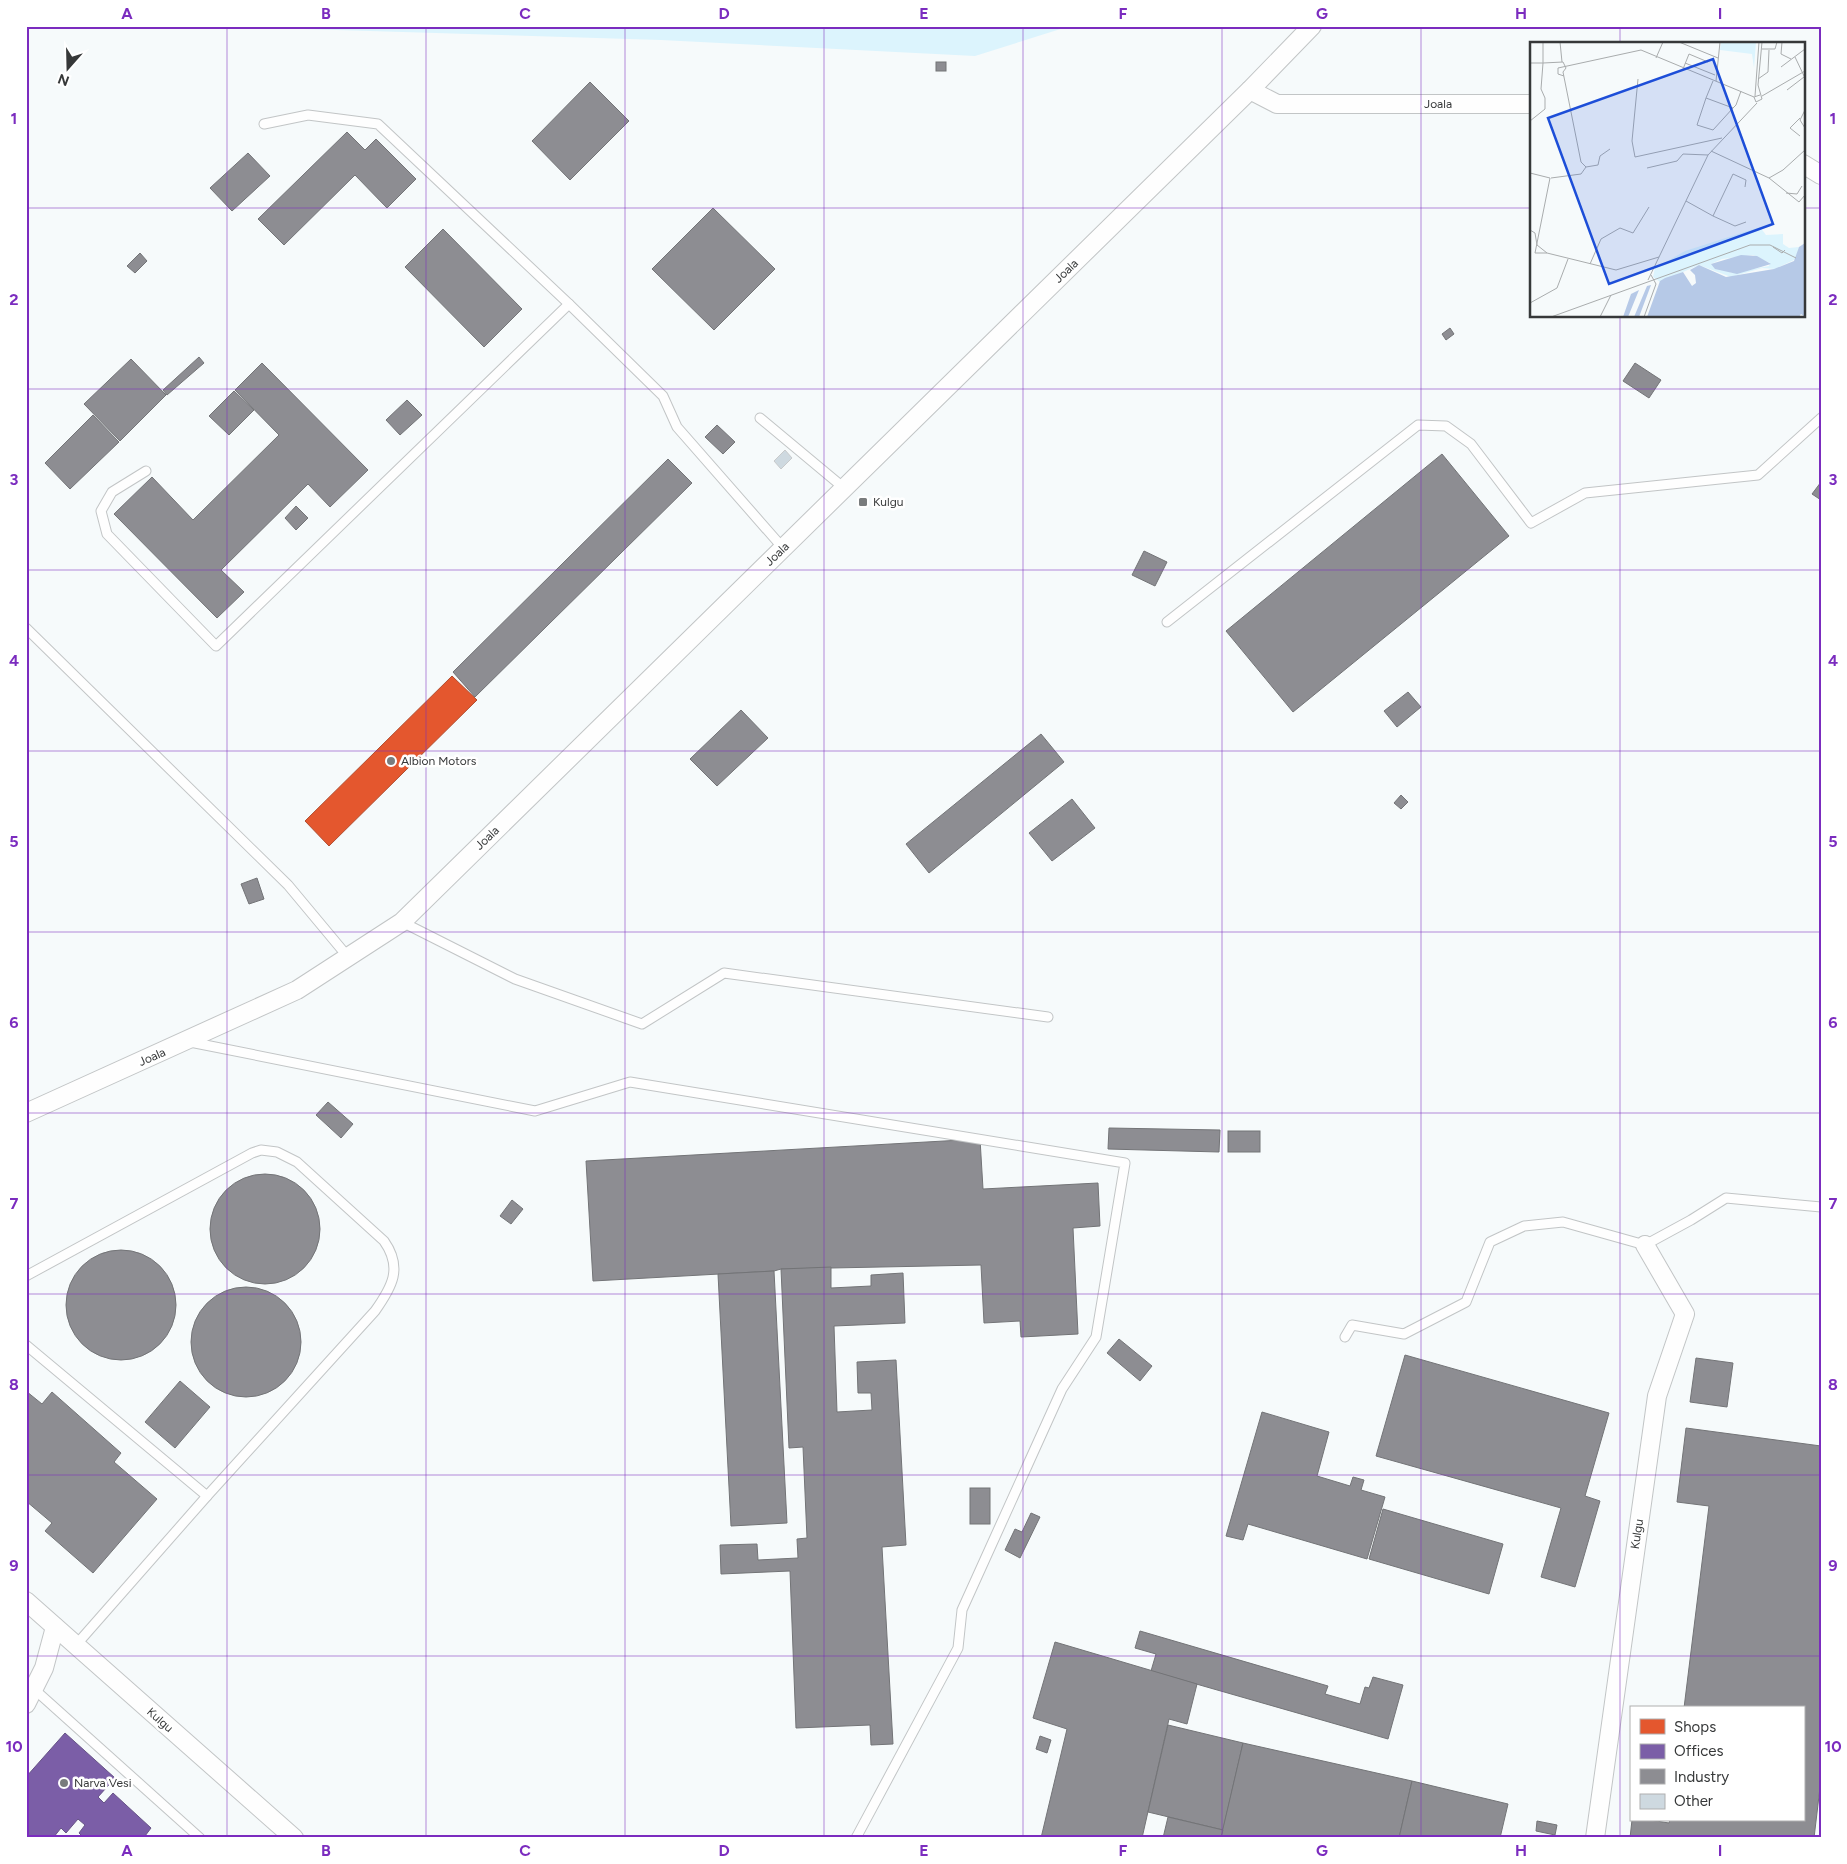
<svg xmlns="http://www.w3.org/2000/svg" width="1847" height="1864" font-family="Figtree,sans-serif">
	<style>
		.green { fill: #dcf4fd }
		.shops { fill: #e4572e; stroke: #b04e31 }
		.offices { fill: #7b5ea7; stroke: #665386 }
		.industry { fill: #8d8d92; stroke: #737477 }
		.building { fill: #ced9e0; stroke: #c8cacb }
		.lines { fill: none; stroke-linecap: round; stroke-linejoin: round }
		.service-casing { stroke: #c2c5c6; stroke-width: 11 }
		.minor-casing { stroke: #c2c5c6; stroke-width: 20 }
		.service { stroke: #fefefe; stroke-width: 9 }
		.minor { stroke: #fefefe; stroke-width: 18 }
		.grid { fill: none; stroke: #7b2cbf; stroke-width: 1; stroke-opacity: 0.55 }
		.poi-dot { fill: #797c7d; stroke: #fff; stroke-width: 2 }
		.labels { text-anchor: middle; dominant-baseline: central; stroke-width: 5; stroke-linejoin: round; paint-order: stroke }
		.street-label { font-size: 12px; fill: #363839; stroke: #fff }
		.poi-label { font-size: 12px; fill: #363839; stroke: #fff; text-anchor: start }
		.inset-road { fill: none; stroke: #a9acad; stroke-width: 1 }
		.view { fill: #1d4ed8; fill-opacity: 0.15; stroke: #1d4ed8; stroke-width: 2.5 }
		.inset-edge { fill: none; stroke: #363839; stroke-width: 2.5 }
		.neatline { fill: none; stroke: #7b2cbf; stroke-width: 2 }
		.grid-label { font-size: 16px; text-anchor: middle; font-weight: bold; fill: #7b2cbf }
	</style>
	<rect width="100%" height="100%" fill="#f6fafb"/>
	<!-- green -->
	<path class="green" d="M207 26H1070L975 56 661 40Z"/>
	<!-- shops -->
	<path class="shops" d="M452 676 477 700 329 846 305 821Z"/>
	<!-- offices -->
	<path class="offices" d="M65 1733 115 1778 98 1797 104 1803 113 1793 151 1828 145 1836 147 1838H84L79 1833 85 1825 78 1819 66 1833 61 1828 53 1838H26V1777Z"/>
	<!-- industry -->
	<g class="industry">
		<rect x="936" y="62" width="10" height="9"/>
		<path d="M590 82 629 121 570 180 532 141Z"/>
		<path d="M347 132 365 150 376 139 416 179 387 208 355 175 284 245 258 219Z"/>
		<path d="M248 153 270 176 232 211 210 188Z"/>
		<path d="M713 208 775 269 714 330 652 269Z"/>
		<path d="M443 229 522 309 484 347 405 267Z"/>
		<path d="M140 253 147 261 135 273 127 266Z"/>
		<path d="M1450 328 1454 334 1446 340 1442 334Z"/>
		<path d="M199 357 204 363 167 395 163 390Z"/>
		<path d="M131 359 166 395 120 441 84 404Z"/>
		<path d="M262 363 368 470 330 507 308 484 221 570 244 592 217 618 114 514 152 477 193 520 279 435 235 390Z"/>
		<path d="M1635 363 1661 380 1649 398 1623 381Z"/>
		<path d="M234 391 254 410 229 435 209 416Z"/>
		<path d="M407 400 422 415 400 435 386 420Z"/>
		<path d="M93 415 119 442 70 489 45 463Z"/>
		<path d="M717 425 735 442 723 454 705 437Z"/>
		<path d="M1442 454 1509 536 1293 712 1226 631Z"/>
		<path d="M668 459 692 483 475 697 453 672Z"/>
		<path d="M1821 482V500L1812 494Z"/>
		<path d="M296 506 308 518 296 530 285 518Z"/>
		<path d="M1144 551 1167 562 1155 586 1132 575Z"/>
		<path d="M1408 692 1421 707 1397 727 1384 711Z"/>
		<path d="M741 710 768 738 717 786 690 759Z"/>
		<path d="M1041 734 1064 762 929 873 906 844Z"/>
		<path d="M1401 795 1408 802 1401 809 1394 803Z"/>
		<path d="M1072 799 1095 828 1052 861 1029 833Z"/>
		<path d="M257 878 264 899 249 904 241 884Z"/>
		<path d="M328 1102 353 1124 341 1138 316 1115Z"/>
		<path d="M1109 1128 1220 1130 1219 1152 1108 1149Z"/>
		<rect x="1228" y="1131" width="32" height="21"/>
		<path d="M980 1139 983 1189 1098 1183 1100 1226 1073 1228 1078 1334 1021 1337 1020 1321 984 1323 981 1265 781 1269 774 1271 593 1281 586 1161Z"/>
		<circle cx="265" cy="1229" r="55"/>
		<path d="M512 1200 523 1209 511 1224 500 1216Z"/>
		<circle cx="121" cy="1305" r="55"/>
		<path d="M831 1267V1288L871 1286V1275L903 1273 905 1323 834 1326 837 1412 872 1410 871 1393H858L857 1362 896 1360 906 1545 882 1547 893 1744 871 1745 870 1725 796 1728 790 1571 721 1574 720 1545 757 1544 758 1560 798 1558 797 1539 807 1538 803 1447 789 1448 781 1269Z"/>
		<path d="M774 1271 787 1523 731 1526 718 1274Z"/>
		<circle cx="246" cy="1342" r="55"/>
		<path d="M1119 1339 1152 1366 1140 1381 1107 1353Z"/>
		<path d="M1405 1355 1609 1413 1585 1496 1600 1501 1575 1587 1541 1577 1561 1508 1376 1456Z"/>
		<path d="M1696 1358 1733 1363 1727 1407 1690 1402Z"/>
		<path d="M180 1381 210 1407 175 1448 145 1422Z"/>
		<path d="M26 1391 42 1404 52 1392 121 1453 114 1462 157 1499 93 1573 45 1531 52 1523 26 1501Z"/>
		<path d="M1262 1412 1329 1432 1317 1476 1350 1486 1353 1477 1364 1480 1361 1490 1385 1497 1367 1559 1248 1524 1243 1540 1226 1536Z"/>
		<path d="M1686 1428 1821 1446V1779L1814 1838H1630L1632 1820H1650L1669 1823 1670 1820H1803V1708H1684L1709 1506 1677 1502Z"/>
		<rect x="970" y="1488" width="20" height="36"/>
		<path d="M1383 1509 1503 1544 1489 1594 1369 1559Z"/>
		<path d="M1031 1513 1040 1517 1020 1558 1005 1550 1015 1529 1022 1532Z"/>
		<path d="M1140 1631 1328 1686 1325 1694 1360 1704 1365 1687 1369 1688 1373 1677 1403 1685 1388 1739 1151 1671 1156 1654 1135 1648Z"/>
		<path d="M1055 1642 1197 1684 1187 1724 1169 1719 1142 1838H1041L1067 1729 1033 1718Z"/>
		<path d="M1168 1725 1243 1743 1223 1830 1148 1812Z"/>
		<path d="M1040 1736 1051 1740 1047 1753 1036 1749Z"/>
		<path d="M1243 1743 1412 1781 1399 1838 1221 1837Z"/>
		<path d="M1412 1781 1508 1804 1500 1838H1399Z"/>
		<path d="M1168 1817 1223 1830 1221 1837 1163 1838Z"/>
		<path d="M1537 1821 1557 1825 1555 1835 1536 1831Z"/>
	</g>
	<!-- building -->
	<path class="building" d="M785 450 792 458 781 469 774 461Z"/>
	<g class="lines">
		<defs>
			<g id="service">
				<path d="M264 124 308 115 378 124 569 304"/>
				<path d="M760 418 844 488"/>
				<path d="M146 471 112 492 101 511 107 534 216 646 569 304 663 396 677 427 783 548"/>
				<path d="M1167 622 1418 425 1446 426 1471 444 1531 523 1585 493 1758 475 1821 418"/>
				<path d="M26 628 288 885 348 957"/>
				<path d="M402 922 515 979 642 1024 724 973 1048 1017"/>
				<path d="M190 1042 535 1111 630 1082 1125 1163 1096 1337 1062 1389 962 1610 958 1648 856 1838"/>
				<path d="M26 1276 252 1153 261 1150 277 1152 297 1162 384 1241C403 1268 392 1287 375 1311L207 1496 26 1345"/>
				<path d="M1345 1337 1352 1325 1404 1334 1466 1302 1490 1242 1524 1226 1563 1222 1645 1245 1691 1220 1726 1198 1821 1207"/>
				<path d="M76 1645 207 1496"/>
				<path d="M34 1689 200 1838"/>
			</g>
			<g id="minor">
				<path d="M1250 90 1277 104H1531"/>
				<path d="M1803 164 1821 175"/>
				<path d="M26 1113 297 990 402 922 1250 90 1312 26"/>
				<path d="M26 1601 294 1838"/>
				<path d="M26 1704 44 1668 55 1627"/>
				<path d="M1595 1838 1657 1396 1685 1314 1645 1245"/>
			</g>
		</defs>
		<!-- service casing -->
		<use href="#service" class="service-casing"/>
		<!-- minor casing -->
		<use href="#minor" class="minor-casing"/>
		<!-- service -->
		<use href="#service" class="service"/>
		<!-- minor -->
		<use href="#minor" class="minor"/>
	</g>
	<!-- grid -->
	<path class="grid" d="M227 26V1838M426 26V1838M625 26V1838M824 26V1838M1023 26V1838M1222 26V1838M1421 26V1838M1620 26V44M26 208H1531M1803 208H1821M1620 316V1838M26 389H1821M26 570H1821M26 751H1821M26 932H1821M26 1113H1821M26 1294H1821M26 1475H1821M26 1656H1821"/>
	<!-- markers -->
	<g class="poi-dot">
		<rect x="858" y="497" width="10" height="10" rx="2.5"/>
		<circle cx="391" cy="761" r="5"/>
		<circle cx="64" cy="1783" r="5"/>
	</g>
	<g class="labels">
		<!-- street labels -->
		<g class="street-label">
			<text x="1438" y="104">Joala</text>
			<text transform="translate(1066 271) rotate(-44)">Joala</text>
			<text transform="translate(777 554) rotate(-44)">Joala</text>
			<text transform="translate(487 838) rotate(-44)">Joala</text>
			<text transform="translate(152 1057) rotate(-24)">Joala</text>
			<text transform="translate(1637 1534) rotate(-82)">Kulgu</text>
			<text transform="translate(160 1720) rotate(41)">Kulgu</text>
		</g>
		<!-- poi labels -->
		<g class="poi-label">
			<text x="873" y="502">Kulgu</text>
			<text x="401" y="761">Albion Motors</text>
			<text x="74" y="1783">Narva Vesi</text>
		</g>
	</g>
	<!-- overview -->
	<g transform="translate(1530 42)">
		<rect width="275" height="275" fill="#f6fafb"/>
		<path d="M191 0H226L224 26 222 12 190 8ZM230 185 236 193 253 192V202L259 206 269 205 266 217 245 227 232 226 201 235 169 223 130 240 123 235 125 226 155 209ZM223 213 240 221 239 224 202 231 181 222 192 217Z" fill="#dcf4fd" fill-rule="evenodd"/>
		<path d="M275 201V275L271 272 269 275H117L130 239 135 236 153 230 162 244 166 241 165 233 160 228 169 223 196 235 244 227 264 219 269 205ZM211 213 227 214 241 222 207 232 185 227 181 222ZM121 243 109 275H104L117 244ZM109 248 98 275H93L101 252Z" fill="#b6c9e7"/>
		<path class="inset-road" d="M30 0 32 20M149 0 188 16M252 0 251 12 261 17M232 7H245L247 0M265 15 275 36M126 16 133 0M0 21H13V0M155 21 185 33M251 25 275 7M36 26 33 30 51 120 56 125M153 27 159 12 178 20M34 34 28 32V26L111 8 224 55M108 37 102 99 105 115 192 96M228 37 238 30 239 8M186 39 190 0M257 48 274 35M230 53 224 55 226 60 232 57 228 43 232 0M225 54 229 0M232 54 275 29M176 56 183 39M203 66 176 56 167 83 183 88 203 66 206 63 211 49M275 68 270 78 275 86M270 76 260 86 270 94M0 79 15 67V56L11 47 13 21 33 20 36 26M181 109 239 136 253 128 275 108M117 126 147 119 153 112 178 113M0 131 20 136 5 211H17M21 136 51 132 56 125 68 123 70 114 80 107M239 136 269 160 275 153V139M256 151 267 152 272 144M156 159 183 174 203 132 216 138 215 145M183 174 205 184 216 180M0 188 5 191 7 203M7 203 17 211 86 228 129 215M243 205 252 211 255 208M60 222 71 197 90 186 103 191 119 165M118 238 178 113 227 61M0 261 27 246 38 217M21 275 220 203H240L266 216M70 275 81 253M114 275 126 242 121 233"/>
		<path class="view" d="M183 17 243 182 79 242 18 76Z"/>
		<rect width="275" height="275" class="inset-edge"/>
	</g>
	<!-- border -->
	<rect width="1847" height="1864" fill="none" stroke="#ffffff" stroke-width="55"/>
	<!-- legend -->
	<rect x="1630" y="1706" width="175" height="115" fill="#ffffff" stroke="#afafb0"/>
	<rect x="1640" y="1719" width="25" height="15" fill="#e4572e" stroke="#afafb0"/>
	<text x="1674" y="1732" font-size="15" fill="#363839">Shops</text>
	<rect x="1640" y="1744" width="25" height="15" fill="#7b5ea7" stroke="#afafb0"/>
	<text x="1674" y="1756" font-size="15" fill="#363839">Offices</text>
	<rect x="1640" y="1769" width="25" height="15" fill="#8d8d92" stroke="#afafb0"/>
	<text x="1674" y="1782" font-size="15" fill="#363839">Industry</text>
	<rect x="1640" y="1794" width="25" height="15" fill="#ced9e0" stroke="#afafb0"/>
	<text x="1674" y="1806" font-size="15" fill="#363839">Other</text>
	<!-- north arrow -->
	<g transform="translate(68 68) rotate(200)" stroke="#ffffff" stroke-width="4" paint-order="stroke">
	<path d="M0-4L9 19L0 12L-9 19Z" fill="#363839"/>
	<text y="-8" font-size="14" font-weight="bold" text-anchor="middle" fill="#363839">N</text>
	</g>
	<rect x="28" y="28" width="1792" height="1808" class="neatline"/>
	<g class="grid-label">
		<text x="127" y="19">A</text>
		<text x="326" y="19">B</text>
		<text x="525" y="19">C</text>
		<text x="724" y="19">D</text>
		<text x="924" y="19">E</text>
		<text x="1123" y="19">F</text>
		<text x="1322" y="19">G</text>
		<text x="1521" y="19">H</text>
		<text x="1720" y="19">I</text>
		<text x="14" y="124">1</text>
		<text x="1833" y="124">1</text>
		<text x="14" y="305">2</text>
		<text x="1833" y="305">2</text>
		<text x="14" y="485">3</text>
		<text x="1833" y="485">3</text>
		<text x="14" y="666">4</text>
		<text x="1833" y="666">4</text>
		<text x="14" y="847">5</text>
		<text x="1833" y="847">5</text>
		<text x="14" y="1028">6</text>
		<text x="1833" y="1028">6</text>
		<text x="14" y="1209">7</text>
		<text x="1833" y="1209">7</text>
		<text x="14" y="1390">8</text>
		<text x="1833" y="1390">8</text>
		<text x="14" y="1571">9</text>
		<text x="1833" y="1571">9</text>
		<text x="14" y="1752">10</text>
		<text x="1833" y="1752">10</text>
		<text x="127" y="1856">A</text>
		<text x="326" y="1856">B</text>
		<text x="525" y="1856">C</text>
		<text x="724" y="1856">D</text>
		<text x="924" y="1856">E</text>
		<text x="1123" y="1856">F</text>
		<text x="1322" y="1856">G</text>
		<text x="1521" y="1856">H</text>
		<text x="1720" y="1856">I</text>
	</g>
</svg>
